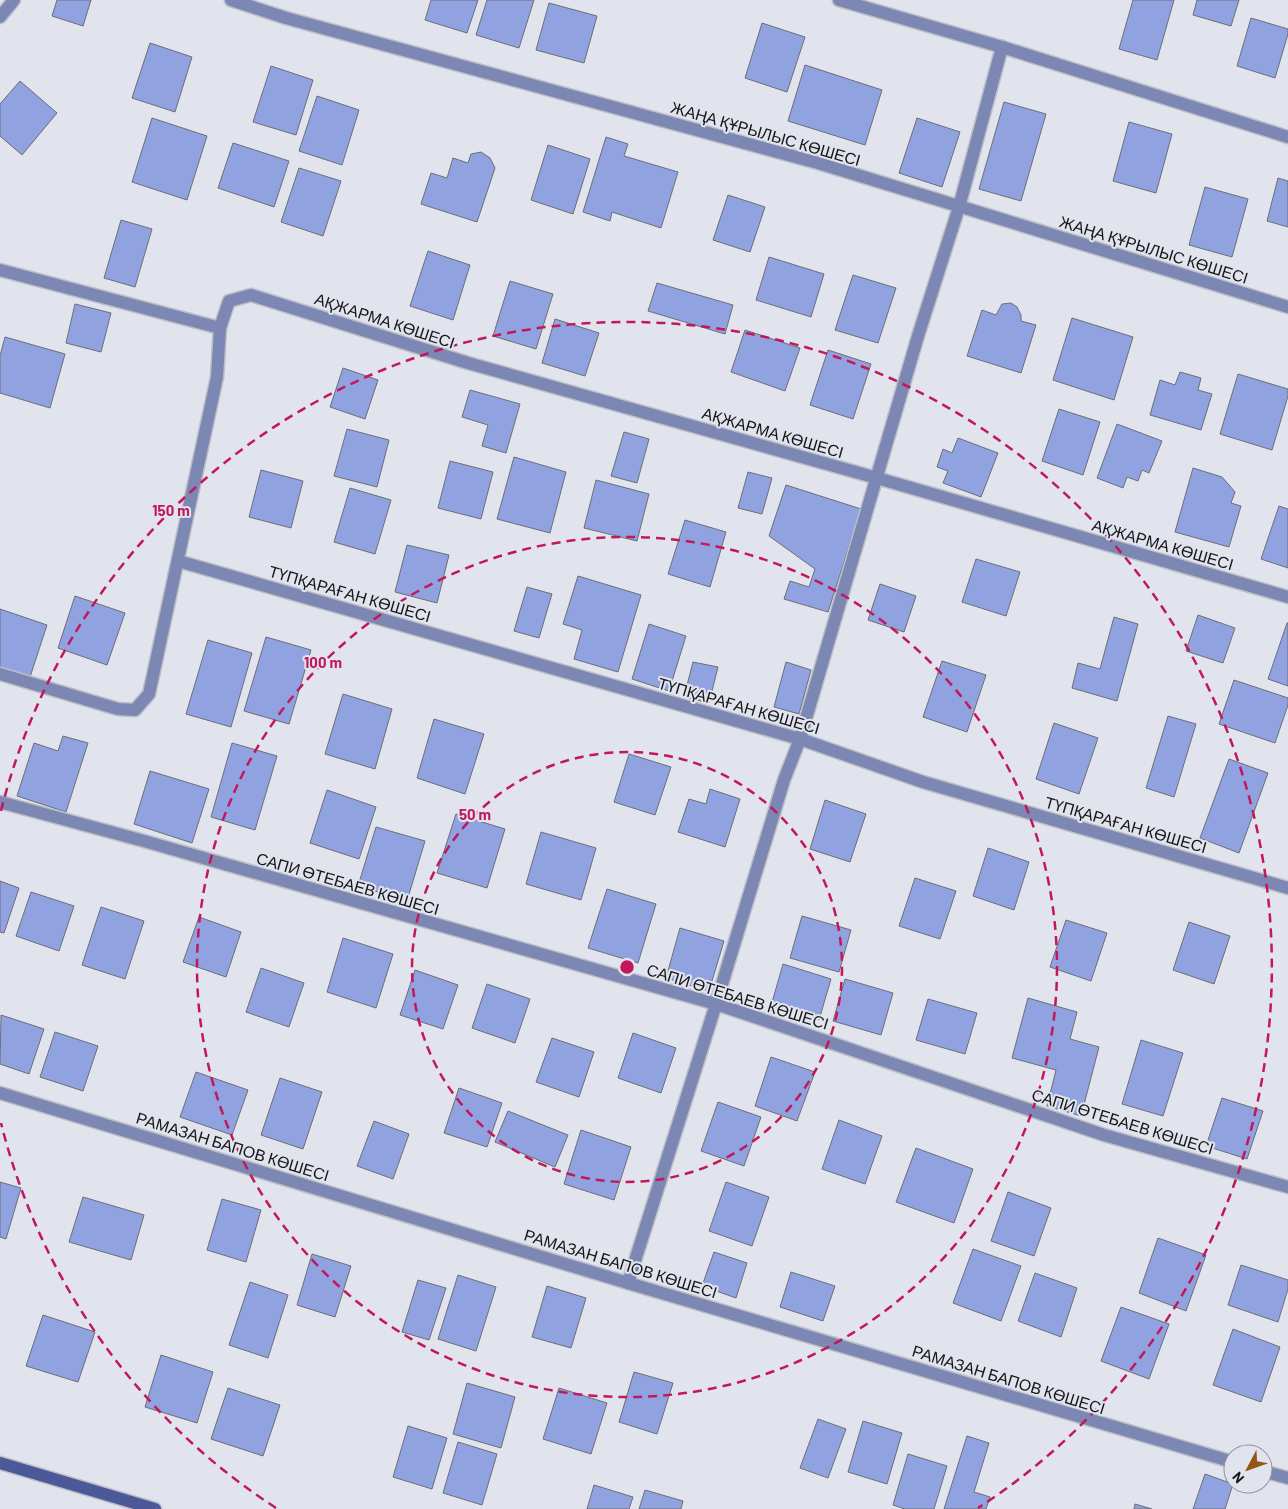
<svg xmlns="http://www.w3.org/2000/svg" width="1288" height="1509" font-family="Barlow,sans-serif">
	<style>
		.building { fill: #90a2e0; stroke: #6c6e76 }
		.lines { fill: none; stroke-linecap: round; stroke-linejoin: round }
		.minor-casing { stroke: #bcbfc7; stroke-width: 15 }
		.secondary-casing { stroke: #bcbfc7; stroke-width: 15 }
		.minor { stroke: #7c87b4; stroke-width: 12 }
		.secondary { stroke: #4c5999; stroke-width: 12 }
		.ring { fill: none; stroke: #c2185b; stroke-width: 2.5; stroke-dasharray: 9 6 }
		.labels { text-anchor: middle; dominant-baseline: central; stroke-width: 4; stroke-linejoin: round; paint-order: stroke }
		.street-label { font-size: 16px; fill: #151619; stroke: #e1e4ed }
		.centre { fill: #c2185b; stroke: #e1e4ed; stroke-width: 2.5 }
		.ring-label { font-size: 15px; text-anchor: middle; font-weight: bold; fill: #c2185b; stroke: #e1e4ed; stroke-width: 4; stroke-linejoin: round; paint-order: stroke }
	</style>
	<rect width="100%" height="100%" fill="#e1e4ed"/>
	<!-- building -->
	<g class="building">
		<path d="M57 0H91L83 26 52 16Z"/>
		<path d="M431 0H478L467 33 425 20Z"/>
		<path d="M487 0H534L519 48 476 35Z"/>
		<path d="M1133 0H1174L1157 60 1119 49Z"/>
		<path d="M1197 0H1239L1231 26 1193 15Z"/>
		<path d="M549 3 597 16 584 63 536 50Z"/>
		<path d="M1251 18 1288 29V34L1275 78 1237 66Z"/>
		<path d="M762 23 805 37 787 92 745 78Z"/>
		<path d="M150 43 192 57 175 112 132 98Z"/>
		<path d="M805 65 882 90 865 145 788 121Z"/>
		<path d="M271 66 313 80 296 135 253 122Z"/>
		<path d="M20 81 57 113 22 155 0 136V104Z"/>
		<path d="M317 96 359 110 342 165 299 151Z"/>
		<path d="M1004 102 1046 114 1021 201 979 189Z"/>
		<path d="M152 118 207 136 187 200 132 182Z"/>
		<path d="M917 118 960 132 942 187 899 173Z"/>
		<path d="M1129 122 1172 134 1156 193 1113 181Z"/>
		<path d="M606 137 628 144 624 156 678 172 661 228 612 212 610 221 583 212Z"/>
		<path d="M233 143 289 161 274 207 218 188Z"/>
		<path d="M548 145 590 159 573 214 531 200Z"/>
		<path d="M481 152 490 158 495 168 477 222 421 204 431 173 447 178 453 158 468 163 471 154Z"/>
		<path d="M299 168 341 181 323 236 281 222Z"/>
		<path d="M1278 178 1288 181V227L1267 221Z"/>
		<path d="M1205 187 1248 199 1232 257 1189 245Z"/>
		<path d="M728 195 765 207 750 252 713 240Z"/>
		<path d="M121 220 152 229 135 287 104 278Z"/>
		<path d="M428 251 470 265 453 320 410 306Z"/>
		<path d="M769 257 824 274 811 317 756 300Z"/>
		<path d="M853 275 896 288 878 343 835 330Z"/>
		<path d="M510 281 553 294 536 349 493 336Z"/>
		<path d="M657 283 733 305 725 334 648 311Z"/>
		<path d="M1011 303 1017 307 1021 315V321L1036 325 1021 373 967 356 982 310 996 315 1002 304Z"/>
		<path d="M75 304 111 313 101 352 66 343Z"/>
		<path d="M1072 318 1133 337 1114 400 1053 380Z"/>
		<path d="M555 319 599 333 585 376 542 363Z"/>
		<path d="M745 330 800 348 785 391 731 372Z"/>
		<path d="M5 337 65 354 50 408 0 393V356Z"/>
		<path d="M828 350 871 364 853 419 810 405Z"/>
		<path d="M343 368 378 380 365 419 330 407Z"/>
		<path d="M1180 372 1201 378 1198 390 1212 394 1201 430 1150 415 1160 380 1175 385Z"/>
		<path d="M1238 374 1288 389V396L1272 450 1220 434Z"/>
		<path d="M470 390 520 404 506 453 482 446 488 425 462 417Z"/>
		<path d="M1059 409 1100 422 1083 475 1042 461Z"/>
		<path d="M1117 424 1162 441 1149 473 1142 470 1138 481 1127 477 1123 488 1097 478Z"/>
		<path d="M347 429 389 440 377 487 334 476Z"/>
		<path d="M624 432 649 439 637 483 611 476Z"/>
		<path d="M958 438 998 453 981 497 943 483 948 471 937 467 943 449 952 453Z"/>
		<path d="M514 457 566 472 550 533 497 519Z"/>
		<path d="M450 461 493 472 481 519 438 508Z"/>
		<path d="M1193 468 1222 477 1235 492 1231 503 1241 506 1229 547 1175 532Z"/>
		<path d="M261 470 303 481 291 528 249 517Z"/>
		<path d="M748 472 772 478 762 514 738 508Z"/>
		<path d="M596 480 649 494 637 541 584 528Z"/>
		<path d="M786 485 861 509 828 612 784 599 790 581 809 587 815 569 769 536Z"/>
		<path d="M350 488 391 500 375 554 334 542Z"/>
		<path d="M1279 506 1288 509V568L1261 559Z"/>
		<path d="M685 520 726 532 710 587 668 574Z"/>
		<path d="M407 545 449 555 437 603 395 592Z"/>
		<path d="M976 559 1020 572 1006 616 962 602Z"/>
		<path d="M578 576 641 595 618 672 574 659 582 630 563 624Z"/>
		<path d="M880 584 916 596 904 632 868 620Z"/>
		<path d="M527 587 552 594 539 638 514 631Z"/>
		<path d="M75 596 125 613 107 665 58 648Z"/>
		<path d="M0 609 47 625 30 677 0 667Z"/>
		<path d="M1198 615 1235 628 1223 663 1186 651Z"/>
		<path d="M1114 617 1138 624 1117 701 1072 688 1078 663 1100 669Z"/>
		<path d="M1287 623H1288V686L1268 679Z"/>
		<path d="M649 624 686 636 669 691 632 679Z"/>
		<path d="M266 637 311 650 289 724 244 711Z"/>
		<path d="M208 640 252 653 231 727 186 714Z"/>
		<path d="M942 661 986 675 967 732 923 717Z"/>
		<path d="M693 662 718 667 709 703 684 697Z"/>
		<path d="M786 662 811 670 799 714 774 707Z"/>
		<path d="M1234 680 1288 698V705L1275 743 1219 724Z"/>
		<path d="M343 694 392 709 375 769 325 754Z"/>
		<path d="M1168 716 1196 724 1174 797 1146 788Z"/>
		<path d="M434 719 484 734 465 794 417 778Z"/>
		<path d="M1054 723 1098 738 1079 794 1036 779Z"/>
		<path d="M63 736 88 743 66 812 17 796 34 743 58 751Z"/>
		<path d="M232 743 277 756 255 830 211 817Z"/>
		<path d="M629 754 671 767 655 815 614 802Z"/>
		<path d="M1229 759 1268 773 1239 853 1200 838Z"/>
		<path d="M150 771 209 789 192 843 134 824Z"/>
		<path d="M710 789 740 799 725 847 678 832 689 799 706 804Z"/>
		<path d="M327 790 376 807 359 859 310 843Z"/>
		<path d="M825 800 866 814 850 862 810 849Z"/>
		<path d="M456 814 505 829 487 888 437 873Z"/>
		<path d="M376 827 425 841 407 901 358 886Z"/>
		<path d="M541 832 596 848 581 900 526 884Z"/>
		<path d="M988 848 1029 862 1014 910 973 896Z"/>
		<path d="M915 878 956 891 940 939 899 926Z"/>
		<path d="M0 881 19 888 4 933 0 932Z"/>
		<path d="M607 889 656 904 638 963 588 948Z"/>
		<path d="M31 892 74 906 59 951 16 936Z"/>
		<path d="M101 907 144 921 125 979 82 965Z"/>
		<path d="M802 916 851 930 839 972 790 958Z"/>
		<path d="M199 917 241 932 226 977 183 962Z"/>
		<path d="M1066 920 1107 933 1091 981 1050 967Z"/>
		<path d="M1189 922 1230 936 1214 984 1173 970Z"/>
		<path d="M680 928 724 941 709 991 666 978Z"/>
		<path d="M343 938 393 954 376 1008 327 992Z"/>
		<path d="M783 964 831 979 819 1020 771 1006Z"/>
		<path d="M261 968 304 983 289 1027 246 1012Z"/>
		<path d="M415 970 458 985 443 1029 400 1015Z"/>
		<path d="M845 979 893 993 881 1035 833 1021Z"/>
		<path d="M487 984 530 999 515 1043 472 1028Z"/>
		<path d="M1028 998 1077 1012 1070 1039 1099 1047 1081 1116 1047 1106 1056 1070 1012 1058Z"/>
		<path d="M928 999 977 1013 965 1054 916 1040Z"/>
		<path d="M1 1015 44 1029 29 1074 0 1064Z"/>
		<path d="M55 1032 98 1046 83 1091 40 1077Z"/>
		<path d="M633 1033 676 1048 661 1093 618 1078Z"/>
		<path d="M552 1038 594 1052 579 1097 536 1082Z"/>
		<path d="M1141 1040 1183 1053 1163 1116 1122 1104Z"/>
		<path d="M771 1057 815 1072 797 1121 755 1106Z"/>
		<path d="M196 1072 248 1090 232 1135 180 1117Z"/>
		<path d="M280 1078 322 1092 303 1149 261 1135Z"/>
		<path d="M459 1088 502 1103 487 1147 444 1133Z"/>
		<path d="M1222 1098 1263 1111 1247 1159 1206 1146Z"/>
		<path d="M718 1102 761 1117 744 1166 701 1151Z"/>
		<path d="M508 1111 568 1135 555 1167 495 1142Z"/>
		<path d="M839 1120 882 1136 865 1184 822 1169Z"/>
		<path d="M374 1121 409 1134 393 1179 357 1166Z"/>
		<path d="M581 1130 631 1147 614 1200 564 1184Z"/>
		<path d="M916 1148 973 1169 954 1223 896 1202Z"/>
		<path d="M0 1182 21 1188 6 1239 0 1237Z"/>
		<path d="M726 1182 769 1197 752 1246 709 1231Z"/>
		<path d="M1008 1192 1051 1208 1034 1256 991 1241Z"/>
		<path d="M83 1197 144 1215 131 1260 69 1242Z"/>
		<path d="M222 1199 261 1210 246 1262 207 1250Z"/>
		<path d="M1158 1238 1206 1255 1186 1311 1139 1293Z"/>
		<path d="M973 1249 1021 1266 1001 1321 953 1303Z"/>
		<path d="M714 1252 747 1263 736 1298 702 1286Z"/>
		<path d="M312 1254 351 1266 335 1317 297 1305Z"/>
		<path d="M1241 1265 1288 1280V1289L1278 1322 1228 1305Z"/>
		<path d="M791 1272 835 1286 823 1321 780 1307Z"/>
		<path d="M1035 1273 1077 1288 1061 1337 1018 1321Z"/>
		<path d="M458 1275 496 1287 476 1351 438 1339Z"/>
		<path d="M418 1280 446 1288 429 1340 402 1332Z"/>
		<path d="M250 1282 288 1295 268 1358 229 1345Z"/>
		<path d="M547 1286 586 1298 571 1348 532 1337Z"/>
		<path d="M1121 1307 1169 1324 1149 1379 1101 1361Z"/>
		<path d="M43 1315 95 1332 78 1382 26 1366Z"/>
		<path d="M1233 1329 1280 1347 1261 1402 1213 1385Z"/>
		<path d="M161 1355 213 1372 197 1423 145 1407Z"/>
		<path d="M634 1372 673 1383 657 1434 619 1422Z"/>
		<path d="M467 1383 515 1397 501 1448 453 1434Z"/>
		<path d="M228 1388 280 1405 263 1456 211 1439Z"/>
		<path d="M559 1388 607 1403 591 1454 543 1439Z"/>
		<path d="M818 1419 846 1429 828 1478 800 1468Z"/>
		<path d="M863 1421 902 1433 887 1484 848 1472Z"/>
		<path d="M408 1426 447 1438 432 1489 393 1477Z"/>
		<path d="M967 1436 989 1443 974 1492 990 1497 986 1509H944Z"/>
		<path d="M458 1442 497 1454 482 1505 443 1493Z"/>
		<path d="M908 1454 947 1466 934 1509H905L893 1505Z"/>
		<path d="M1205 1474 1233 1484 1225 1509H1193Z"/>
		<path d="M594 1485 633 1497 629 1509H587Z"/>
		<path d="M645 1490 683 1501 681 1509H639Z"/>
		<path d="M1135 1504 1152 1509H1134Z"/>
	</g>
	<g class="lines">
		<defs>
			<g id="minor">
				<path d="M231 0 286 18 818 163 1288 307"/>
				<path d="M839 0 1002 47 1288 137"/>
				<path d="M0 17 14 0"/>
				<path d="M0 270 220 328"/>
				<path d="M178 561 800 739 923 782 1288 888"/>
				<path d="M0 674 118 709 135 710 149 694 217 377 220 328 229 301 251 295 468 363 877 478 1288 597"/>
				<path d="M0 802 144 841 716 1004 1104 1135 1288 1187"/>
				<path d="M0 1093 628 1283 1233 1462"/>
				<path d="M628 1283 716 1004 784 780 800 739 918 336 959 207 1002 47"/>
				<path d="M1263 1471 1288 1478"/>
			</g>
			<path id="secondary" d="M0 1463 155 1509"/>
		</defs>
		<!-- minor casing -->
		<use href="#minor" class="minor-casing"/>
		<!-- secondary casing -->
		<use href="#secondary" class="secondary-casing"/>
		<!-- minor -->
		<use href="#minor" class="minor"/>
		<!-- secondary -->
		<use href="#secondary" class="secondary"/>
	</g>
	<!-- distance rings -->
	<g class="ring">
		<circle cx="627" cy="967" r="215"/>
		<circle cx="627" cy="967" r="430"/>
		<path d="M276 1508A645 645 0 0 1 1 1123M1 811A645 645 0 1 1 978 1508"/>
	</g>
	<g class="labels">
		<!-- street labels -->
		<g class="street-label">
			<text transform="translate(766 133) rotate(16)">ЖАҢА ҚҰРЫЛЫС КӨШЕСІ</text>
			<text transform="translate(1154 249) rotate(17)">ЖАҢА ҚҰРЫЛЫС КӨШЕСІ</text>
			<text transform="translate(385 320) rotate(18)">АҚЖАРМА КӨШЕСІ</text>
			<text transform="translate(773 432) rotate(16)">АҚЖАРМА КӨШЕСІ</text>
			<text transform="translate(1163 544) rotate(16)">АҚЖАРМА КӨШЕСІ</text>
			<text transform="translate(350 593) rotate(16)">ТҮПҚАРАҒАН КӨШЕСІ</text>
			<text transform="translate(739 705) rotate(16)">ТҮПҚАРАҒАН КӨШЕСІ</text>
			<text transform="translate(1126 824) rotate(16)">ТҮПҚАРАҒАН КӨШЕСІ</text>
			<text transform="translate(348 883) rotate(16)">САПИ ӨТЕБАЕВ КӨШЕСІ</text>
			<text transform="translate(738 996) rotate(17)">САПИ ӨТЕБАЕВ КӨШЕСІ</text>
			<text transform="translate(1123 1121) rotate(17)">САПИ ӨТЕБАЕВ КӨШЕСІ</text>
			<text transform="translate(233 1146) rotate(17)">РАМАЗАН БАПОВ КӨШЕСІ</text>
			<text transform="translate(621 1263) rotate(17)">РАМАЗАН БАПОВ КӨШЕСІ</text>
			<text transform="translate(1009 1379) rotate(17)">РАМАЗАН БАПОВ КӨШЕСІ</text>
		</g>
	</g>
	<circle cx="627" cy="967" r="8" class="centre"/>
	<g class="ring-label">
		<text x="171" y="516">150 m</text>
		<text x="323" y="668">100 m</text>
		<text x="475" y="820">50 m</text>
	</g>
	<!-- north arrow -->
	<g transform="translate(1248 1469) rotate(229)"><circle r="24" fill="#e1e4ed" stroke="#8f9298"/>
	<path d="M0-4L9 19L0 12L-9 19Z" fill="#935619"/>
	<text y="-8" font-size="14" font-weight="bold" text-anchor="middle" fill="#151619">N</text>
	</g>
</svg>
